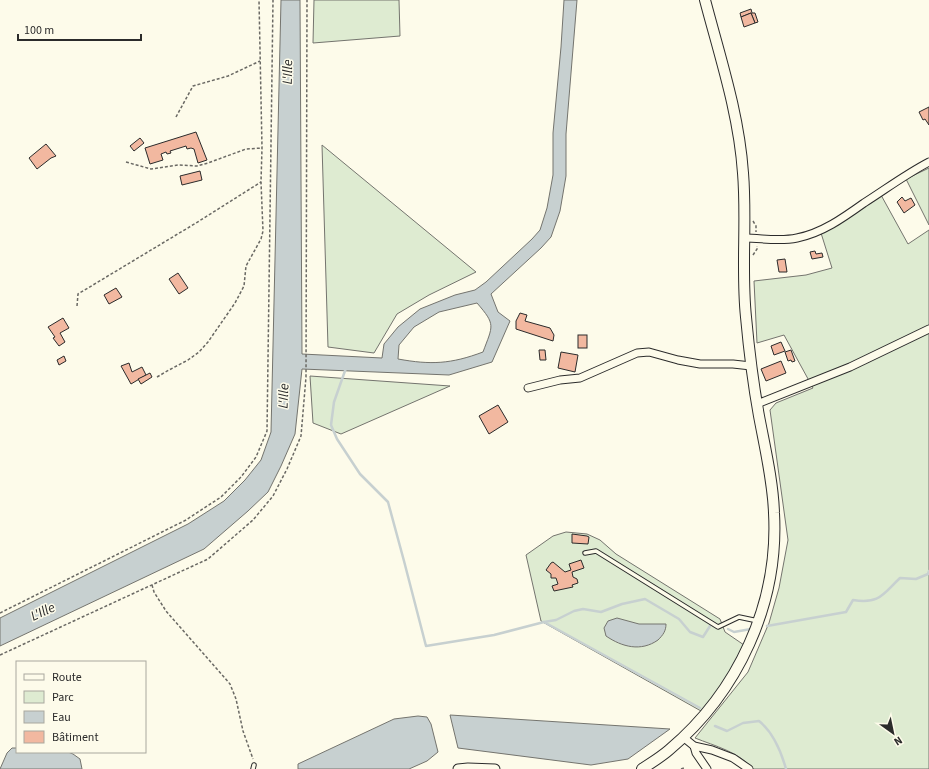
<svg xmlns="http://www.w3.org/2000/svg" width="929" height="769" font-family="'Source Sans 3',sans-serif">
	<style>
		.green { fill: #deebd1; stroke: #74746e }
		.water { fill: #c7d0d0; stroke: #74746e; fill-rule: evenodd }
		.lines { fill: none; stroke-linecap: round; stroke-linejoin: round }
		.stream { stroke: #c7d0d0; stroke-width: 2.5 }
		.building { fill: #f2b8a0; stroke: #2b2b2b }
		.service-casing { stroke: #2b2b2b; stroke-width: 5.5 }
		.minor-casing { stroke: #2b2b2b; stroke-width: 9 }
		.tertiary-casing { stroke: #2b2b2b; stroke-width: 11 }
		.secondary-casing { stroke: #2b2b2b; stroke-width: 12 }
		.path { stroke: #6a6964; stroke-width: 1.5; stroke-dasharray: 3 2; stroke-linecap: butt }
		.service { stroke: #fdfbea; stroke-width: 3.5 }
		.minor { stroke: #fdfbea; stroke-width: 7 }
		.tertiary { stroke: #fdfbea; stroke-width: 9 }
		.secondary { stroke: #fdfbea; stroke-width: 10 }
		.labels { text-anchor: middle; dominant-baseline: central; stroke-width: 3; stroke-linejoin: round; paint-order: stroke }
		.water-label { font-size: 14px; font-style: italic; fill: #2b2b2b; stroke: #fdfbea }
	</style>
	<rect width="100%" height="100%" fill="#fdfbea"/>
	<!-- green -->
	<g class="green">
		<path d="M314 0H399L400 36 313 43Z"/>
		<path d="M322 145 476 272 429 295 397 314 374 353 328 347Z"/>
		<path d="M929 168V225L906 179Z"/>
		<path d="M881 195 908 244 929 230V769H753C739 752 715 746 695 738L748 672 769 623 779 588 788 540 770 410 776 403 813 388 784 335 757 343 754 281 806 275 832 268 821 233Z"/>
		<path d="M310 376 450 386 341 434 313 423Z"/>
		<path d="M566 532 587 534 600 540 616 554 720 619 725 632 744 645 721 687 701 711 541 621 526 555 553 536Z"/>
	</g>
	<!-- water -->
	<g class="water">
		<path d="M281 0H300L302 354 382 358 384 344 398 327 420 309 455 295 475 290 486 282 532 239 540 230 547 208 553 175V133L561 47 564 0H577L566 134V176L560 211 551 237 541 248 491 294 498 312 510 321 492 362 449 375 302 369 295 434 281 466 268 492 248 511 204 549 0 646V618L188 524 224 501 245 480 261 460 271 432ZM477 303C496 325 493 325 483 352 451 364 431 365 398 359L399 345 414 327 439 312Z"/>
		<path d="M617 618 639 624H666C666 631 663 635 658 640 641 652 622 647 606 636L604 628 608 621Z"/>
		<path d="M450 715 670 729 628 759 591 765 458 748Z"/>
		<path d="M418 716 427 717 431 724 438 752 427 761 409 769H298V764L394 719Z"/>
		<path d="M12 748H17V752H68L73 754 80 759 82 769H0L7 753Z"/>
	</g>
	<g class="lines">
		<!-- stream -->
		<g class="stream">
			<path d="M346 368 334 402 331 425 337 439 360 474 388 502 404 561 426 646 494 635 544 622 700 708"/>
			<path d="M544 622 556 620 574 611 583 609 601 612 622 604 645 599 679 619 690 632 703 637 710 626"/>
			<path d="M767 626 846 612 853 600C880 604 882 595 900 578L916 579 928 574 929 571"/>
			<path d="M728 629 734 632 751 629"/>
			<path d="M715 726 727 731 743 723 759 721C774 733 781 751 786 769"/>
		</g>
	</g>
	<!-- building -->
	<g class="building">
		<path d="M751 9 752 13H755L758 22 755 23 751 13 741 17 740 13Z"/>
		<path d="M751 13 755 23 744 27 741 17Z"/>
		<path d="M929 107V125L925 119 923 120 919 112Z"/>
		<path d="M196 132 207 160 198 163 194 149 191 148 187 149 186 146 170 151 171 153 167 154 166 152 161 154 163 160 150 164 145 148Z"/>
		<path d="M140 138 144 143 134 151 130 146Z"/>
		<path d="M46 144 56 156 51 158 37 169 29 158Z"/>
		<path d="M200 171 202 180 182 185 180 176Z"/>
		<path d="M902 197 905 201 911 198 915 205 904 213 897 202Z"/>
		<path d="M815 251 816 254 822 253 823 257 812 259 810 252Z"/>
		<path d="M785 259 787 272H779L777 260Z"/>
		<path d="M178 273 188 288 179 294 169 279Z"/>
		<path d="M116 288 122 297 109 304 104 295Z"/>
		<path d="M520 313 527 315 525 321 550 328 554 335 553 341 516 329V321Z"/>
		<path d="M63 318 69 328 60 333 65 342 59 346 53 338 55 337 48 327Z"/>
		<rect x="578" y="335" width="9" height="13"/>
		<path d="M781 342 785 351 774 355 771 346Z"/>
		<path d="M539 350H545L546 360H540Z"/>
		<path d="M791 350 795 361 792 362 791 360 788 361 785 352Z"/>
		<path d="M561 352 578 355 575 372 558 368Z"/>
		<path d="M64 356 66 361 59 365 57 360Z"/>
		<path d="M781 361 786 373 766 381 761 369Z"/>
		<path d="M129 363 132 372 142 367 146 375 131 384 121 366Z"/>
		<path d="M150 373 152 377 141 384 138 379Z"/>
		<path d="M498 405 508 422 489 434 479 416Z"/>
		<path d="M572 534 587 536 589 537 588 544 572 543Z"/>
		<path d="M581 560 584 568 572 572 573 577 577 579 578 583 572 585 573 587 554 591 552 586 558 584 556 578H551V574L546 570 551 563 553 562 565 572 571 570 569 564Z"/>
	</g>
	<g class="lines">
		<defs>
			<g id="service">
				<path d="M585 553 596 551 718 627 739 617 758 621"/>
				<path d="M253 769 254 765"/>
			</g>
			<g id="minor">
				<path d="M745 238C762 238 779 242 797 238 822 233 843 218 864 203 886 189 906 174 929 162"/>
				<path d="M528 388 560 380 580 378 637 353 649 352 678 360 700 364H733L751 366"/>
				<path d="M757 404 850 367 929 329"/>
				<path d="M683 737 694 746 712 750 733 758 749 769"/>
				<path d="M694 746 696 753 707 769"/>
			</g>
			<path id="tertiary" d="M458 769 468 768 495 769"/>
			<path id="secondary" d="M642 769C651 763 661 757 669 750 738 692 779 604 774 513 773 481 765 448 759 416 753 383 749 350 746 317 741 270 747 221 743 173 739 114 720 57 705 0"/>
		</defs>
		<!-- service casing -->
		<use href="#service" class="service-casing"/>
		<!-- minor casing -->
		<use href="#minor" class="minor-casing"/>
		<!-- tertiary casing -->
		<use href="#tertiary" class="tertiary-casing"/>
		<!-- secondary casing -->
		<use href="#secondary" class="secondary-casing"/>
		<!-- path -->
		<g class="path">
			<path d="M176 117 193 86 228 76 260 61"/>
			<path d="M126 162 151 169 178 165 197 166 208 163 246 149 262 148"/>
			<path d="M753 221 756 226V232"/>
			<path d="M753 255 757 249V246"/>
			<path d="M77 306 78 294 196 223 261 182"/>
			<path d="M157 377 169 370 188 360 199 352 208 342 235 303 244 286 246 266 261 239 263 231 261 182 262 148 259 0"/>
			<path d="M152 585 154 592 166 611 230 684 236 699 243 731 253 759"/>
			<path d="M0 613 186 520 221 497 241 477 256 457 267 431 273 0"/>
			<path d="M0 655 208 559 253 520 273 496 287 469 301 436 306 377 307 0"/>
			<path d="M681 769 684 768"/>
		</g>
		<!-- service -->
		<use href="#service" class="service"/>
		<!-- minor -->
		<use href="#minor" class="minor"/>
		<!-- tertiary -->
		<use href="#tertiary" class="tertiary"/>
		<!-- secondary -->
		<use href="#secondary" class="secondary"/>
	</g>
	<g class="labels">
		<!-- water labels -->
		<g class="water-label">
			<text transform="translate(288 72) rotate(-89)">L'Ille</text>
			<text transform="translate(284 396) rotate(-88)">L'Ille</text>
			<text transform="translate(43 612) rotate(-25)">L'Ille</text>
		</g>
	</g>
	<!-- legend -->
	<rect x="16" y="661" width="130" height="92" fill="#fdfbea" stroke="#a9a89e"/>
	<rect x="24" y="674" width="20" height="6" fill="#fdfbea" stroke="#a9a89e"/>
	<text x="52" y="681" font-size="12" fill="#2b2b2b">Route</text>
	<rect x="24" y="691" width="20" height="12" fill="#deebd1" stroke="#a9a89e"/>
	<text x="52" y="701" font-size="12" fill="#2b2b2b">Parc</text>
	<rect x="24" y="711" width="20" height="12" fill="#c7d0d0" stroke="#a9a89e"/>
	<text x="52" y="721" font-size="12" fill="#2b2b2b">Eau</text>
	<rect x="24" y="731" width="20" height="12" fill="#f2b8a0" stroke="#a9a89e"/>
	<text x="52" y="741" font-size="12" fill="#2b2b2b">Bâtiment</text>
	<!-- north arrow -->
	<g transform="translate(893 733) rotate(147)" stroke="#fdfbea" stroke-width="3" paint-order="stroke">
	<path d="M0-3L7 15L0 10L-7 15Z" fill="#2b2b2b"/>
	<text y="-6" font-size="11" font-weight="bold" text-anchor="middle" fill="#2b2b2b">N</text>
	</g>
	<!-- scale -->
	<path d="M18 34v6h123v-6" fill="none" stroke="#2b2b2b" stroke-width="2"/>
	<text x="24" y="34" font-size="12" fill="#2b2b2b" stroke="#fdfbea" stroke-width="3" paint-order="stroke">100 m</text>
</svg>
